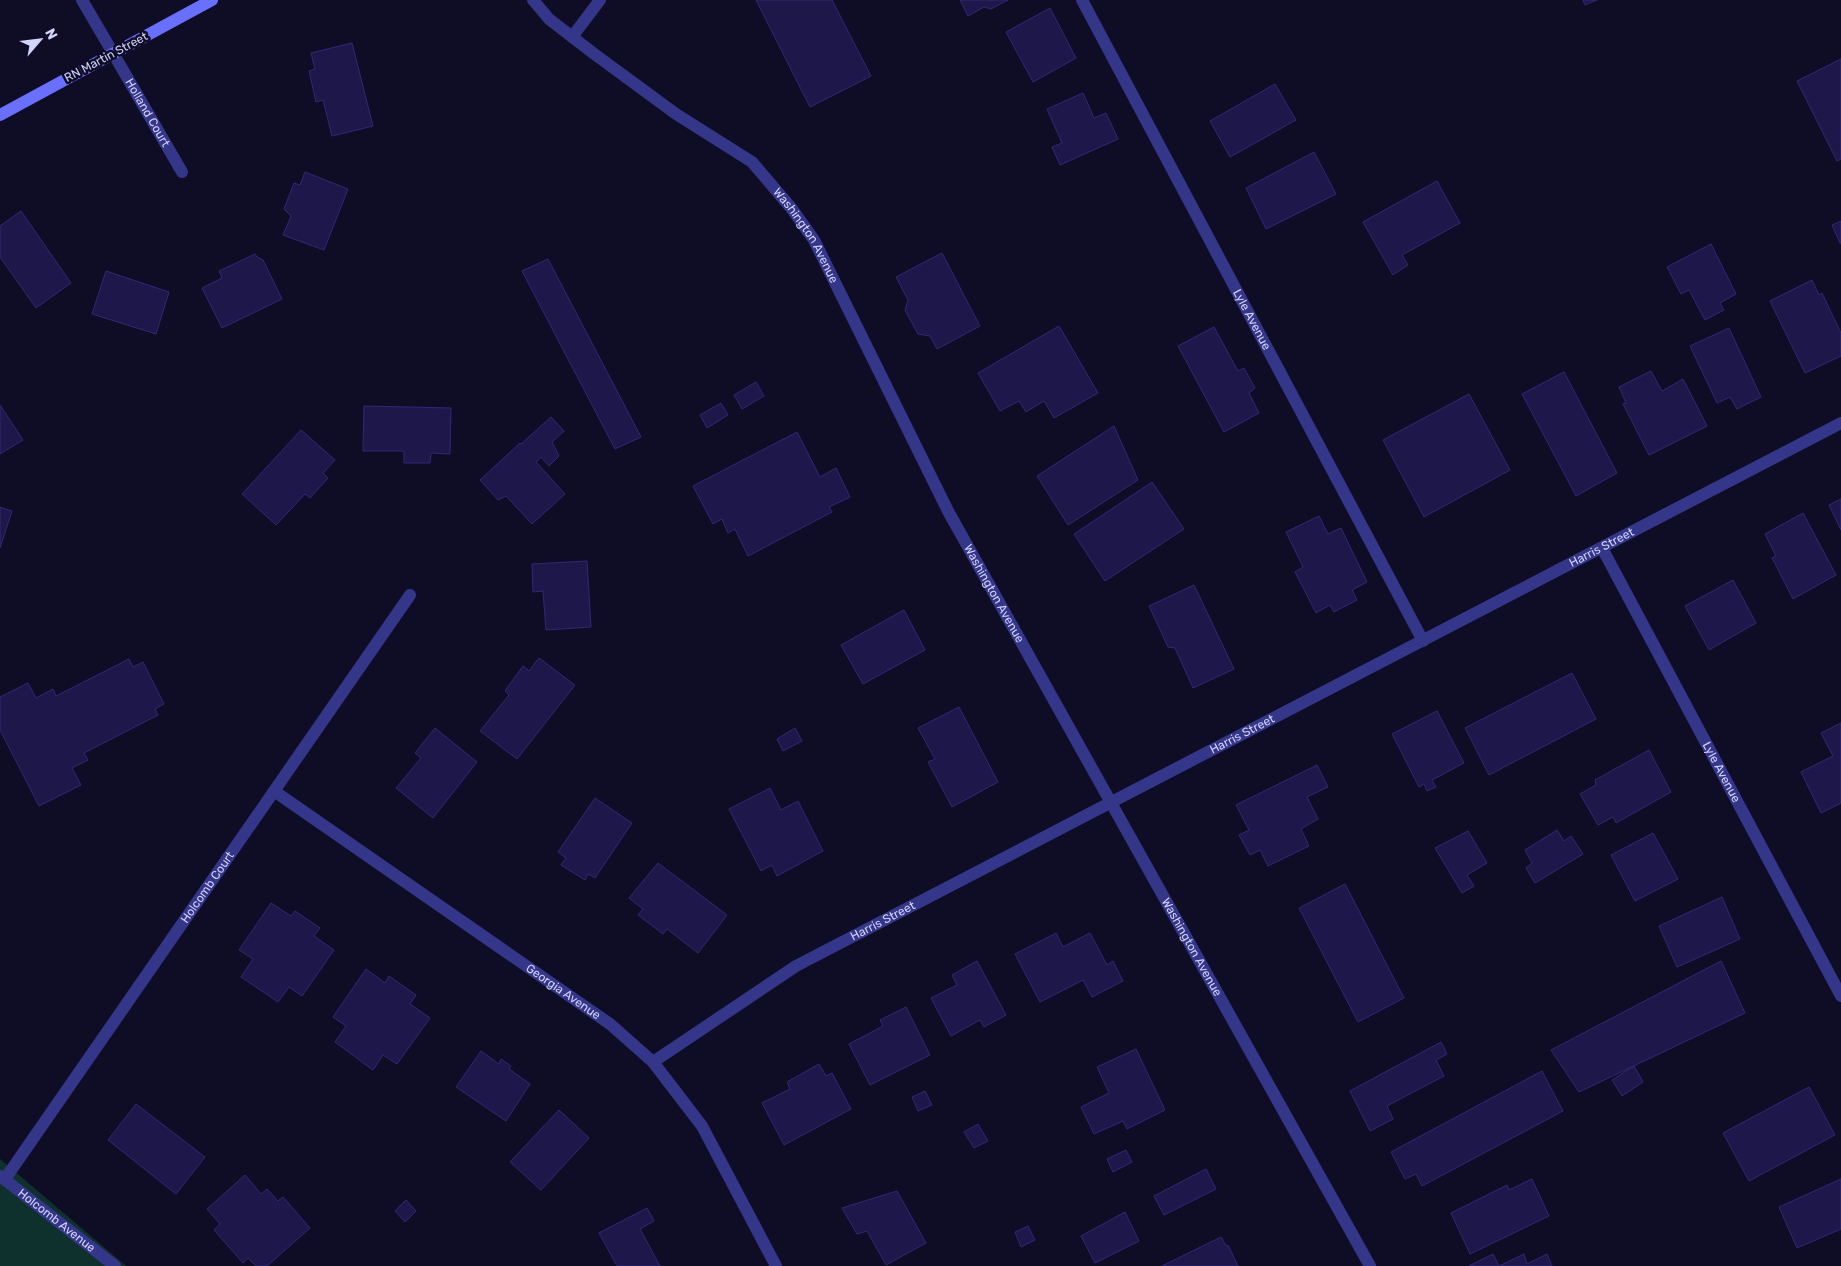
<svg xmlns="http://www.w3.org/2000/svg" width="1841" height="1266" font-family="Rubik,sans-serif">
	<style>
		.green { fill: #0f312d }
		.building { fill: #1e1749; stroke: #312877 }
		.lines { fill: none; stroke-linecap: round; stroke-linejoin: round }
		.lane { stroke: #343789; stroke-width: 12 }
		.street { stroke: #343789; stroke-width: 12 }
		.secondary { stroke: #6970ff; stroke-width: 12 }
		.labels { text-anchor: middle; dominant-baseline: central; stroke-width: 5; stroke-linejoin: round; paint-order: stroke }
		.street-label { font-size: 12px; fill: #d4d2ff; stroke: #0f0d26 }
	</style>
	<rect width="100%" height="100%" fill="#0f0d26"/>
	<!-- green -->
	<path class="green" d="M0 1159 126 1266H0Z"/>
	<!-- building -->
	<g class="building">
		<path d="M756 0H832L871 76 810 107Z"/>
		<path d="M960 0H1008L991 9 984 7 968 16Z"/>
		<path d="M1583 0H1597L1585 5Z"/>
		<path d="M1050 8 1076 58 1033 82 1006 32Z"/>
		<path d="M352 43 373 126 332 136 323 100 316 102 309 71 315 69 311 53Z"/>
		<path d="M1841 59V159L1837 161 1797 81Z"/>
		<path d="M1275 84 1296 120 1230 157 1210 121Z"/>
		<path d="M1083 93 1094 118 1106 113 1118 139 1060 165 1052 147 1062 143 1047 109Z"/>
		<path d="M1314 152 1336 194 1266 229 1246 188Z"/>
		<path d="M305 172 348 189 324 250 283 235 291 216 284 209 294 183 300 185Z"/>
		<path d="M1437 181 1460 223 1402 255 1408 265 1393 275 1363 222Z"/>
		<path d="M21 211 71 283 36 308 0 257V226Z"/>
		<path d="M1841 221V243H1840L1832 225Z"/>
		<path d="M1711 244 1736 294 1720 303 1724 310 1705 320 1689 290 1681 294 1667 267Z"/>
		<path d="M942 253 980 326 937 349 930 336 918 334 905 310 908 300 896 277Z"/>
		<path d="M255 254 257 257 263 260 282 299 222 328 202 288 222 278 219 271Z"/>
		<path d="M548 259 641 437 615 449 522 271Z"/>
		<path d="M106 271 169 292 156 334 92 314Z"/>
		<path d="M1812 280 1819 295 1822 293 1841 333V356L1805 373 1770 301Z"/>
		<path d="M1059 326 1098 393 1054 418 1044 401 1026 412 1019 401 1000 411 978 373Z"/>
		<path d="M1214 327 1238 371 1244 368 1255 388 1249 393 1259 413 1224 432 1178 346Z"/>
		<path d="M1729 328 1761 397 1737 409 1730 397 1717 403 1690 346Z"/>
		<path d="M1651 371 1662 391 1683 379 1707 426 1649 455 1623 404 1626 403 1619 387Z"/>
		<path d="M1564 372 1617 473 1576 496 1522 394Z"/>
		<path d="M756 382 764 396 742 409 734 395Z"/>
		<path d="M1469 394 1510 470 1424 517 1383 440Z"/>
		<path d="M721 403 728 415 707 428 700 415Z"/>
		<path d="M0 405 23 440 0 454Z"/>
		<path d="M364 406 451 408 450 454 431 453 430 463H404V451H363Z"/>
		<path d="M551 417 564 431 552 442 559 456 549 466 541 457 536 462 565 494 532 524 506 496 498 500 480 480 520 443 521 444Z"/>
		<path d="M1114 426 1138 480 1068 525 1037 476Z"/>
		<path d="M301 430 335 460 323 473 328 478 310 498 305 494 276 525 242 494Z"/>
		<path d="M797 432 820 477 836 468 850 497 829 507 832 512 748 556 735 529 728 533 722 519 713 524 693 486Z"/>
		<path d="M1152 482 1184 529 1105 581 1074 534Z"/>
		<path d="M1841 499V530L1829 505Z"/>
		<path d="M0 507 12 511 0 548Z"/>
		<path d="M1803 513 1836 575 1793 599 1772 558 1776 556 1765 534Z"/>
		<path d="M1319 516 1328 534 1341 528 1367 582 1352 590 1357 600 1334 612 1330 605 1316 613 1295 572 1303 567 1286 532Z"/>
		<path d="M587 561 591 627 546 630 543 591 533 592 532 564Z"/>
		<path d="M1733 580 1756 623 1709 650 1685 606Z"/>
		<path d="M1194 585 1234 669 1193 688 1175 648 1168 647 1149 606Z"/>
		<path d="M904 610 925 650 863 684 841 645Z"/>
		<path d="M539 658 575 685 517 759 480 731 509 695 505 691 523 666 529 671Z"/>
		<path d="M129 659 133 667 143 662 164 704 155 709 158 715 84 753 88 760 72 768 81 785 39 806 0 730V697L28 683 36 698 53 689 56 696Z"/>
		<path d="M1572 673 1596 719 1489 775 1465 728Z"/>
		<path d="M959 707 998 782 952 807 928 762 935 759 918 728Z"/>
		<path d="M1437 711 1464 763 1432 780 1436 787 1427 791 1424 784 1419 787 1392 734Z"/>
		<path d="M1841 723V803L1821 813 1801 772 1833 756 1821 733Z"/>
		<path d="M435 728 477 762 433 818 396 788 421 758 415 753Z"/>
		<path d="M795 728 802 741 783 751 777 739Z"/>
		<path d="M1649 750 1671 792 1616 823 1613 817 1598 825 1580 794 1596 785 1595 780Z"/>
		<path d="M1317 765 1328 787 1307 797 1318 819 1301 829 1309 846 1268 866 1260 850 1250 855 1239 835 1249 830 1236 805Z"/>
		<path d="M770 788 781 810 798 801 823 851 777 876 772 865 761 871 729 809Z"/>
		<path d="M595 798 632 823 595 878 588 874 585 880 561 865 566 858 558 852Z"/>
		<path d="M1557 830 1564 841 1571 836 1583 854 1535 883 1526 868 1532 863 1525 850Z"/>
		<path d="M1468 831 1487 863 1467 875 1474 886 1462 893 1435 848Z"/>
		<path d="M1653 833 1678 879 1635 901 1611 855Z"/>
		<path d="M658 863 727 915 698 953 667 929 663 934 638 915 643 909 629 898Z"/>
		<path d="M1345 884 1404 998 1358 1022 1299 908Z"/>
		<path d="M1722 897 1740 939 1677 967 1659 926Z"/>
		<path d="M271 903 291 916 295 911 320 928 314 936 334 950 302 996 289 987 278 1002 241 977 253 959 239 950Z"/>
		<path d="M1056 933 1063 947 1090 933 1107 965 1113 961 1123 981 1092 997 1083 980 1040 1002 1015 954Z"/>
		<path d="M977 961 1006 1015 984 1027 980 1020 951 1036 931 998 957 985 952 975Z"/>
		<path d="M1721 961 1745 1013 1579 1092 1551 1050Z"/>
		<path d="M366 969 385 983 389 976 416 995 410 1004 430 1018 397 1064 383 1055 373 1070 335 1042 346 1026 333 1017Z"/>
		<path d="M906 1007 930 1055 870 1085 849 1044 883 1026 880 1020Z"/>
		<path d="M1441 1042 1447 1054 1436 1060 1444 1076 1387 1106 1393 1119 1370 1131 1350 1091Z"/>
		<path d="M1136 1049 1165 1110 1127 1129 1123 1121 1094 1134 1081 1107 1109 1093 1097 1067Z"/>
		<path d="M481 1051 499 1064 501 1059 511 1066 509 1069 530 1084 506 1121 456 1087Z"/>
		<path d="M819 1064 826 1076 832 1073 851 1109 784 1145 762 1103 790 1089 787 1082Z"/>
		<path d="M1634 1066 1643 1082 1622 1096 1612 1080Z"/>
		<path d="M1542 1071 1563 1111 1422 1186 1416 1174 1405 1179 1391 1152Z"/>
		<path d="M1809 1087 1835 1135 1749 1181 1723 1133Z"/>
		<path d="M925 1091 932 1105 918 1111 912 1097Z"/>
		<path d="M136 1104 205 1157 176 1194 108 1140Z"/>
		<path d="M559 1110 589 1138 541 1190 510 1162Z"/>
		<path d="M978 1124 988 1141 974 1148 964 1132Z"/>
		<path d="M1126 1150 1132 1162 1113 1172 1107 1159Z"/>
		<path d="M1206 1169 1216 1189 1164 1215 1154 1196Z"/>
		<path d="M245 1175 261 1194 267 1189 278 1201 283 1197 310 1228 267 1266H256L248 1258 243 1263 214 1230 220 1224 207 1209Z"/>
		<path d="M1532 1179 1549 1216 1470 1254 1451 1213 1507 1185 1509 1190Z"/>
		<path d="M1841 1179V1229L1797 1248 1779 1207Z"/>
		<path d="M897 1191 926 1243 886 1265 867 1231 857 1234 842 1208Z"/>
		<path d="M406 1200 416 1211 405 1222 395 1211Z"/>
		<path d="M647 1208 654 1221 640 1229 660 1266H617L599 1233Z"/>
		<path d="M1125 1212 1139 1241 1095 1263 1081 1236Z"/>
		<path d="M1028 1226 1035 1240 1021 1247 1015 1232Z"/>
		<path d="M1221 1237 1226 1246 1228 1245 1238 1266H1162Z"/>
		<path d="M1493 1254 1499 1266 1524 1254 1527 1264 1547 1254 1552 1266H1469Z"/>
	</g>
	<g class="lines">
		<!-- lane -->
		<g class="lane">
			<path d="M82 0 113 53"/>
			<path d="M572 37 600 0"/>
		</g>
		<!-- street -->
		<g class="street">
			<path id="s1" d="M533 0 549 19 593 53 676 114 752 162 792 209 814 240 948 511 1370 1266"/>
			<path id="s2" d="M1082 0 1423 641"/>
			<path id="s3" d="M113 53 182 172"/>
			<path id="s4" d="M1602 548 1841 996"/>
			<path id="s5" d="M274 791 610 1024 653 1062 702 1126 776 1266"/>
			<path id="s6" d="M653 1062 796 966 1841 423"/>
			<path id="s7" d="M0 1176 115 1266"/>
			<path id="s8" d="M5 1179 410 595"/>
		</g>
		<!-- secondary -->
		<path class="secondary" d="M0 115 212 0"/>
	</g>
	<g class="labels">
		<!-- street labels -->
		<g class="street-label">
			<text transform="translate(106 57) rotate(-28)">RN Martin Street</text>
			<text stroke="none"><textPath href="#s3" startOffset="69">Holland Court</textPath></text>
			<text stroke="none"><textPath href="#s1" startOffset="365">Washington Avenue</textPath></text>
			<text stroke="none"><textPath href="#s2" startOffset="362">Lyle Avenue</textPath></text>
			<text stroke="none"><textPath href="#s6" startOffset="1080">Harris Street</textPath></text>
			<text stroke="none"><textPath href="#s1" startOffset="770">Washington Avenue</textPath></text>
			<text stroke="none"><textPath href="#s6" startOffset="675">Harris Street</textPath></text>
			<text stroke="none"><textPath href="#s4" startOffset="254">Lyle Avenue</textPath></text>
			<text stroke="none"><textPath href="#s8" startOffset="355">Holcomb Court</textPath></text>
			<text stroke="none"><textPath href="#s6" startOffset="270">Harris Street</textPath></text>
			<text stroke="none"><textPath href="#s1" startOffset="1175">Washington Avenue</textPath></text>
			<text stroke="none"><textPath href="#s5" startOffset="352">Georgia Avenue</textPath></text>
			<text stroke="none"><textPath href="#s7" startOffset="72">Holcomb Avenue</textPath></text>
		</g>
	</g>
	<!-- north arrow -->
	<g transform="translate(40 40) rotate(62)" stroke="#0f0d26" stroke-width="4" paint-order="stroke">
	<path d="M0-4L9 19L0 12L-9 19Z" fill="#d4d2ff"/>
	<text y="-8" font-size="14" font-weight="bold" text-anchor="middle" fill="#d4d2ff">N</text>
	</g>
</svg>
